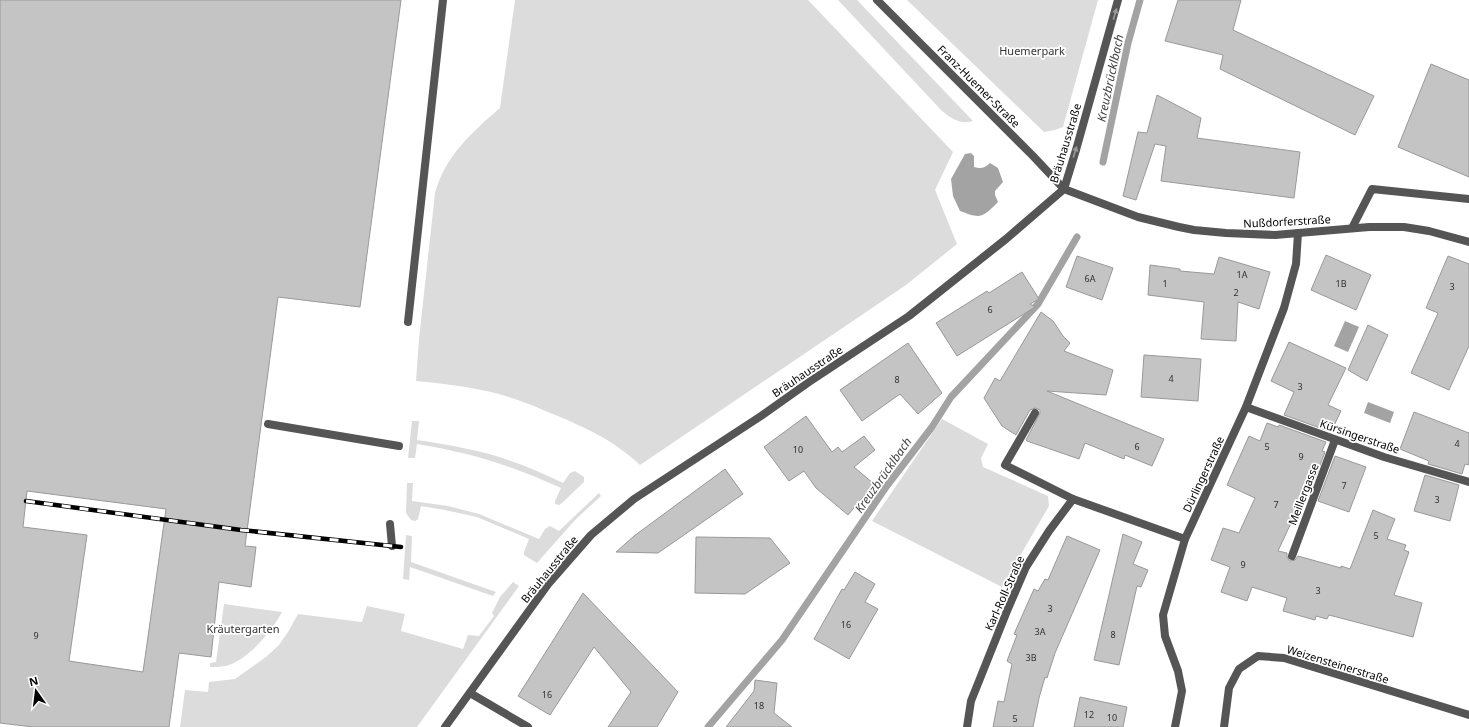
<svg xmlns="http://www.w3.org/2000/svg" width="1469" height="727" font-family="'Noto Sans',sans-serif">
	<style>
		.green { fill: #dcdcdc }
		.water { fill: #a3a3a3 }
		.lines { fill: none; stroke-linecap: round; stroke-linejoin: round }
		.stream { stroke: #a3a3a3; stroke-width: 7 }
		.building { fill: #c4c4c4; stroke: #999; fill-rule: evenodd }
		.lane { stroke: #555; stroke-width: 8 }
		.street { stroke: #555; stroke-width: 8 }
		.rail-casing { stroke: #000; stroke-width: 4.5 }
		.rail { stroke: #fff; stroke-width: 3; stroke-dasharray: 9; stroke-linecap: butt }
		.oneway { fill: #999 }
		.labels { text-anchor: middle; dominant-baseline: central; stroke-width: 3.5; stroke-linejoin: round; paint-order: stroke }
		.number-label { font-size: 9px; fill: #313131 }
		.park-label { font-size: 11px; fill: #333; stroke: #fff }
		.street-label { font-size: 11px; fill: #000; stroke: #fff }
		.water-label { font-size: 12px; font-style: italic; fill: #444; stroke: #fff }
	</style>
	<rect width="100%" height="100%" fill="#fff"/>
	<!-- green -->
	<g class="green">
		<path d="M515 0H808L953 152 935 190 957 244 906 285 640 465C613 439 578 424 543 410 525 402 505 395 486 391 463 386 440 383 416 381L419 339 435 193C445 156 472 132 500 108Z"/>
		<path d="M838 0H857L973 121C961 125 952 119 942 111Z"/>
		<path d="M907 0H1098L1063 127 1055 130 1044 132Z"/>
		<path d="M942 419 988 444 981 458 983 467 1048 496 1049 506 1002 587 872 521Z"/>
		<path d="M412 421H419L417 440C449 445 481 450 511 461 529 467 546 475 563 483L570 473 575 471 584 477V482L562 503 559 505 555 504V501L561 488C511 465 471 453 417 444L415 458H408Z"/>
		<path d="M407 483H413L412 501 448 506 479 514 539 539 545 529 550 526 559 531 599 493 601 496 575 520 537 563 524 555V552L529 539 477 517 445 510 421 506 418 519 415 521 411 520 406 513Z"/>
		<path d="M406 535 412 536 411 562 496 592 493 596 410 567 409 580 403 579Z"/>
		<path d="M513 582 519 586 417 727H180L185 690 208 692 209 682 235 679 266 657 279 645 288 632 298 614 362 622 367 606 405 614 401 631 463 649 468 635 479 636 494 616 492 613 500 597Z"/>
		<path d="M224 604 282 612C272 631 248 660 226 666 221 667 215 667 210 667V663L216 662Z"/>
	</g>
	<!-- water -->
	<g class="water">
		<path d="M971 153 974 156V167C981 169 985 168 990 163L998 168 1003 182 995 191V195L998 202C982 218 981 219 960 211L953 196 951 179 965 154Z"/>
		<path d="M1345 321 1359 327 1348 352 1334 346Z"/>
		<path d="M1368 402 1394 412 1390 423 1364 413Z"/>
	</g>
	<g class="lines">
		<!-- stream -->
		<g class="stream">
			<path d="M1103 162 1128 43 1140 0"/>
			<path d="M708 727 782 640 886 487 932 427 951 397 1038 304 1077 237"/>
		</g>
	</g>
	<!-- building -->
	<g class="building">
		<path d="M0 0H401L360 307 278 297 245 546 256 547 251 587 219 582 211 657 179 653 169 727H33L0 723ZM27 491 166 509 143 672 69 661 87 535 23 527Z"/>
		<path d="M1178 0H1241L1233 30 1374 96 1355 135 1220 69 1223 55 1165 41Z"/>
		<path d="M1431 64 1469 80V177L1398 147Z"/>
		<path d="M1157 95 1201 118 1197 138 1300 152 1294 198 1161 181 1166 146 1155 144 1136 200 1123 196 1138 132 1147 133Z"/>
		<path d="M1326 255 1371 275 1356 310 1311 290Z"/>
		<path d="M1077 256 1113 268 1102 300 1066 287Z"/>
		<path d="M1448 256 1469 264V346L1449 390 1411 373 1438 313 1426 308Z"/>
		<path d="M1219 257 1270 272 1259 309 1238 302 1236 341 1201 339 1204 302 1148 295 1150 265 1180 269V271L1214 274Z"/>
		<path d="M1022 272 1039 299 1030 304 1035 307 957 356 936 323 987 291 989 293Z"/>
		<path d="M1041 312 1053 321 1063 336 1070 343 1064 351 1113 370 1106 395 1047 391 1164 439 1152 466 1125 455 1124 459 1085 443 1079 459 1027 441 1026 440 1040 413V410L1035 408 1030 410 1016 435 1002 426 984 398 995 378 1000 381Z"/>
		<path d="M1368 325 1388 335 1367 381 1348 370Z"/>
		<path d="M1289 342 1346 368 1328 405 1341 411 1331 432 1284 415 1294 392 1271 381Z"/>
		<path d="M908 343 942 393 918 414 900 394 862 421 840 390Z"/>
		<path d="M1144 355 1201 359 1198 401 1141 397Z"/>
		<path d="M1414 412 1469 433V465L1465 464 1462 474 1428 464 1429 461 1400 449Z"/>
		<path d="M806 416 832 452 838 447 842 452 864 436 875 450 854 467 874 484 848 515 816 488 804 471 789 481 764 447Z"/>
		<path d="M1267 423 1278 427 1279 425 1326 442 1322 451 1325 452 1308 497 1304 495 1278 551 1287 553V557L1290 561 1295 560 1298 556 1341 568V566L1350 569 1373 510 1395 519 1387 539 1406 545 1404 550 1409 552 1394 595 1422 603 1413 637 1329 615 1327 619 1316 616 1315 620 1283 611 1287 598 1252 587 1247 601 1221 592 1230 567 1211 560 1223 528 1239 533 1255 498 1227 485 1249 436 1260 441Z"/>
		<path d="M1335 456 1366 467 1349 512 1318 501Z"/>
		<path d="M725 469 743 494 658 553 616 552 634 536Z"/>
		<path d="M1425 475 1459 485 1450 521 1414 511Z"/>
		<path d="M1123 534 1142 542 1133 564 1148 570 1141 587 1137 586 1119 665 1094 660Z"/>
		<path d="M1067 536 1100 550 1055 653 1047 678 1045 677 1039 698 1033 727H993L998 701 1004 702 1012 664 1007 661 1017 635 1014 634 1034 589 1038 591 1045 579 1048 580Z"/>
		<path d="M696 537 770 538 790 563 745 594 695 593Z"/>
		<path d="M855 572 875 584 865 602 878 609 849 659 814 639 842 589 844 590Z"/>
		<path d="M583 593 678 692 657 727H608L631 692 594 647 550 715 518 696Z"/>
		<path d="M755 680 777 683 774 713 792 727H726L754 691Z"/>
		<path d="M1080 697 1127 707 1123 727H1074Z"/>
	</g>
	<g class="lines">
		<!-- lane -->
		<g class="lane">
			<path d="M1352 228 1372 189 1469 199"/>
			<path d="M408 322 443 0"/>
			<path d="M1035 413 1005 465 1073 499"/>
			<path d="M268 424 399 446"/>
			<path d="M390 524 392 546"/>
			<path d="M470 693 528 727"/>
			<path d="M1224 727 1229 688 1239 669 1258 656 1284 658 1469 715"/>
		</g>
		<!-- street -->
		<g class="street">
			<path d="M877 0 1033 156 1064 189 1138 217 1179 227 1194 230 1226 233 1275 235 1369 227H1404L1429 231 1469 242"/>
			<path d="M1246 407 1384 457 1469 482"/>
			<path d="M1292 556 1335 440"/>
			<path d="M445 727 549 583 591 535 634 499 761 416 809 382 909 316 1006 239 1064 189 1076 150 1118 0"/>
			<path d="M967 727 971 701 1007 611 1026 567 1049 531 1073 499 1185 539"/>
			<path d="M1175 727 1182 691 1178 671 1165 636 1163 615 1185 539 1246 407 1284 308 1296 264 1298 233"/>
		</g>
		<defs>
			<path id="rail" d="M26 501 241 530 401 547"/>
		</defs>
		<!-- rail casing -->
		<use href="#rail" class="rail-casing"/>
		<!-- rail -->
		<use href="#rail" class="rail"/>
	</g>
	<!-- one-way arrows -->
	<defs><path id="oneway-solid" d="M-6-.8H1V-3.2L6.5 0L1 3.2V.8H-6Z"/></defs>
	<g class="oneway">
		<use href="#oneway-solid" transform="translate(1115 14) rotate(-74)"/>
		<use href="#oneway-solid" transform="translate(1075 152) rotate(-73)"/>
	</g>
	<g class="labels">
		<!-- number labels -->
		<g class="number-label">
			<text x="1242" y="274">1A</text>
			<text x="1090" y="278">6A</text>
			<text x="1165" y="283">1</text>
			<text x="1341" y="283">1B</text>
			<text x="1452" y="286">3</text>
			<text x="1236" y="292">2</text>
			<text x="990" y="309">6</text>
			<text x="1171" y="378">4</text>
			<text x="897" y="379">8</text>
			<text x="1300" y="386">3</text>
			<text x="1457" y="443">4</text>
			<text x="1137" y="446">6</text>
			<text x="1267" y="446">5</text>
			<text x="798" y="449">10</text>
			<text x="1301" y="456">9</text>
			<text x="1344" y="485">7</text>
			<text x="1437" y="499">3</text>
			<text x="1276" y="504">7</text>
			<text x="1376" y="535">5</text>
			<text x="1243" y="564">9</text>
			<text x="1318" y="590">3</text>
			<text x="1050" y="608">3</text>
			<text x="846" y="624">16</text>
			<text x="1040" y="631">3A</text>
			<text x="1113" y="634">8</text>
			<text x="36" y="635">9</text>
			<text x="1031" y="657">3B</text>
			<text x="547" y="694">16</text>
			<text x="759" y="705">18</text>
			<text x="1089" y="714">12</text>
			<text x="1112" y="717">10</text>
			<text x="1015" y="718">5</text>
		</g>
		<!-- park labels -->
		<g class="park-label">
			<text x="1032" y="50">Huemerpark</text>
			<text x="243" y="628">Kräutergarten</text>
		</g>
		<!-- street labels -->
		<g class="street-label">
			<text transform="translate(979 86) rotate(45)">Franz-Huemer-Straße</text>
			<text transform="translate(1065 143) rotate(-73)">Bräuhausstraße</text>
			<text transform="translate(1287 221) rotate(-3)">Nußdorferstraße</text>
			<text transform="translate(807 371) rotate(-34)">Bräuhausstraße</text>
			<text transform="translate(1360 436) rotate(19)">Kürsingerstraße</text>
			<text transform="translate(1203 474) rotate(-65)">Dürlingerstraße</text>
			<text transform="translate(1303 494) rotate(-69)">Meillergasse</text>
			<text transform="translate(549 569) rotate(-51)">Bräuhausstraße</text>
			<text transform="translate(1004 593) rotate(-66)">Karl-Roll-Straße</text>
			<text transform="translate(1338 664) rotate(17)">Weizensteinerstraße</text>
		</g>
		<!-- water labels -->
		<g class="water-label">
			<text transform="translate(1110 78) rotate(-78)">Kreuzbrücklbach</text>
			<text transform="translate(883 475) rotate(-55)">Kreuzbrücklbach</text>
		</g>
	</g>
	<!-- north arrow -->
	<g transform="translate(36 691) rotate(346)" stroke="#ffffff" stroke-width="3" paint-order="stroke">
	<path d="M0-3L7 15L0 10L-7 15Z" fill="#000000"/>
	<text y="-6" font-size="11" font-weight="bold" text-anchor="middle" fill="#000000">N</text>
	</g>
</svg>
